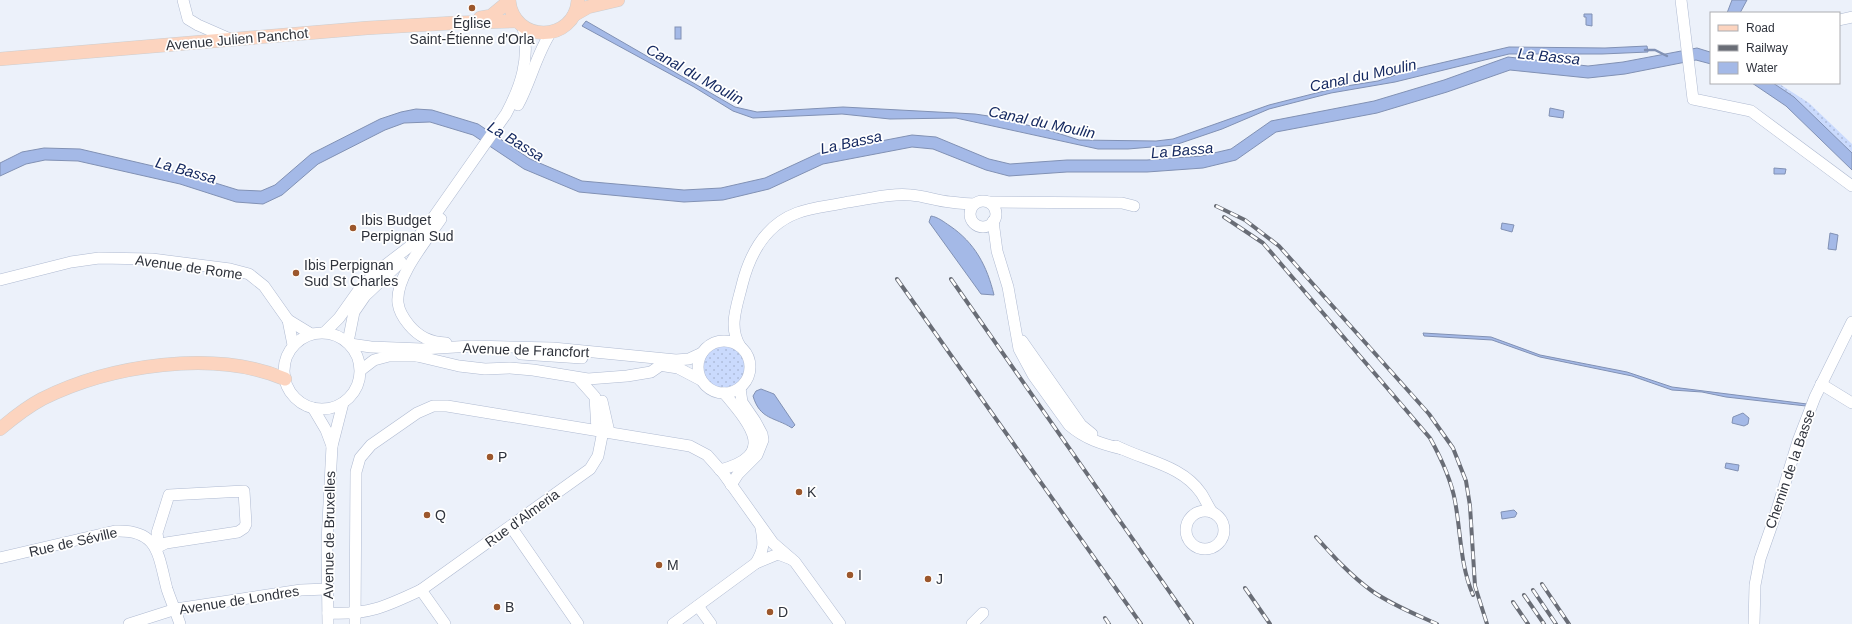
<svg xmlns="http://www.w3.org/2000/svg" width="1852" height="624" font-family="Arial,sans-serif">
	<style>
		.grass { fill: url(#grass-dots) }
		.water { fill: #a4b9e7; stroke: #8191b4 }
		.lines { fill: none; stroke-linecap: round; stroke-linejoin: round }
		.stream { stroke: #8191b4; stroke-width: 2.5 }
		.minor-casing { stroke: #afbad1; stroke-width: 12 }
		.major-casing { stroke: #cdced0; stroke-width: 14 }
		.minor { stroke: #fff; stroke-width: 11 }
		.major { stroke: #fcd4bf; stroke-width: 13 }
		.rail-casing { stroke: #696d76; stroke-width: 4 }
		.rail { stroke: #fff; stroke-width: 2.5; stroke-dasharray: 8; stroke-linecap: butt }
		.poi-dot { fill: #9c572c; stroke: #fff; stroke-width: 1.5 }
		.labels { text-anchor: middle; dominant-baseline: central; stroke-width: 3.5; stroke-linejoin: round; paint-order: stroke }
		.poi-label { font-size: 14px; fill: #2f333c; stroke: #fff; text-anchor: start }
		.street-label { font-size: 14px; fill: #2f333c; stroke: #fff }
		.water-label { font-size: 15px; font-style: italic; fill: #162a61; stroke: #fff }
	</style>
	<defs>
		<pattern id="grass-dots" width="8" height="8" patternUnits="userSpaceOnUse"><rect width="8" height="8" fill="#cadafd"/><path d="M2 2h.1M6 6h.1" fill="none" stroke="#aebcda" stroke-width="1.8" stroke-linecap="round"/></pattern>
	</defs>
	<rect width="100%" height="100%" fill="#ecf1fa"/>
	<!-- grass -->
	<g class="grass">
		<path d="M1773 83H1778L1809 103 1852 144V153L1794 97Z"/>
		<circle cx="724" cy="367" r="21"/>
	</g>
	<!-- water -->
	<g class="water">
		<path d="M1732 0H1747L1740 13H1727Z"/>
		<path d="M1584 14H1592V26L1586 25V17H1584Z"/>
		<path d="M586 21 735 107 757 112 843 107 975 114 995 117 1051 131 1079 140 1156 141 1173 139 1269 105 1340 87 1378 81 1411 70 1509 47 1605 48 1647 46 1648 52 1602 54H1509L1395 82 1331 93 1269 109 1222 129 1175 145 1128 149H1098L956 118 890 119 842 114 753 118 733 111 694 87 582 26Z"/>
		<rect x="675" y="27" width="6" height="12"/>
		<path d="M1697 48 1710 52 1711 50V64L1696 60 1625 74 1588 78 1510 70 1447 92 1377 113 1276 132 1236 160 1203 168 1147 172H1067L1009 176 986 170 933 149 912 147 823 164 769 189 723 200 684 202 579 192 524 169 473 135 430 122 404 123 385 130 318 164 282 195 263 204 236 202 180 184 78 161 45 160 26 164 0 176V163L22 152 44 148 80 149 183 173 238 190 261 191 275 185 311 154 380 119 401 112 416 109 432 110 478 124 530 159 582 181 684 190 721 188 765 178 819 153 912 135 936 137 989 159 1010 164 1067 160H1147L1201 156 1231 149 1271 121 1374 101 1444 80 1508 57 1588 66 1623 62Z"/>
		<path d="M1752 83H1773L1794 97 1852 153V170L1786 106Z"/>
		<path d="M1550 108 1564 111 1563 118 1549 116Z"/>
		<path d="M1774 168 1786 169 1785 174H1774Z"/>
		<path d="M931 216C938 217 944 222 950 226 975 243 987 266 994 295L981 294 929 222Z"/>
		<path d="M1502 223 1514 225 1512 232 1501 229Z"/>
		<path d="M1830 233 1838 235 1836 250 1828 249Z"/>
		<path d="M1423 333 1491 337 1540 355 1627 372 1672 387 1807 404 1806 406 1726 397 1702 392 1672 390 1632 376 1540 357 1492 340 1424 336Z"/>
		<path d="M761 389 774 394 795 425 792 428C775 417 760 420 753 396L756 391Z"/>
		<path d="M1743 413 1749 418 1748 424 1744 426 1732 423 1733 417Z"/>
		<path d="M1726 463 1739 465 1738 471 1725 468Z"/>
		<path d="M1514 510 1517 513 1515 517 1502 519 1501 512Z"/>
	</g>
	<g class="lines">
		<!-- stream -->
		<path class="stream" d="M1645 50H1655L1667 56"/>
		<defs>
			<g id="minor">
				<path d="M183 0 188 19 198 25 230 39"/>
				<path d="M1681 0 1693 99 1751 111 1852 186"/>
				<path d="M1839 20 1852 17"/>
				<path d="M518 105C531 81 536 55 551 32"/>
				<circle cx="983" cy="214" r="13"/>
				<path d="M989 202 1122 203 1134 206"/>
				<path d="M441 219C427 240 395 277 398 303 399 311 404 319 409 325 419 337 430 342 446 343"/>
				<path d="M993 221 997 251 1008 287 1019 349 1033 375 1069 425C1085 439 1102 444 1122 449"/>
				<path d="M0 280 71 262 99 258 152 259 230 269 249 274 264 286 288 320 293 345"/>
				<path d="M288 320 311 334"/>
				<path d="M325 332 339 318 361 287 379 270 409 247 428 225 506 114C521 86 530 59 523 27"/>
				<circle cx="322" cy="371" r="38"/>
				<circle cx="724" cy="367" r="26"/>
				<path d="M1022 341 1081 425 1092 434"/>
				<path d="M348 342 354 312 365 296 401 262"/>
				<path d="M350 344 371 347 422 349 472 346 553 348 676 360 689 359 702 353"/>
				<path d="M740 346C728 327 737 306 742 285 750 253 765 225 797 213 813 207 831 206 848 202 869 199 890 193 911 195 925 196 937 201 950 202 958 203 966 204 974 204"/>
				<path d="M521 354 582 358"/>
				<path d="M417 356 459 366 485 369 510 368 533 370 588 379 627 376 651 372 661 365"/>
				<path d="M659 365 678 368 701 380"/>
				<path d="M361 370 374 360 389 356H420"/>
				<path d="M578 378 595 397 597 430"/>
				<path d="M1821 384 1852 403"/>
				<path d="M602 401 609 432"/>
				<path d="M313 408 326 430 332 446"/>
				<path d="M1116 446C1145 461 1182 465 1201 493 1205 499 1208 506 1212 512"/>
				<path d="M720 470C778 455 750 424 724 393"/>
				<path d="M731 485 738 474 757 455 763 440 762 434 755 421 742 402 740 388"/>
				<circle cx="1205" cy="530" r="19"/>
				<path d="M511 527 578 624"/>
				<path d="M761 528C764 544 764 549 756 563L778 554 791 559"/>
				<path d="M156 548 166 543 238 532 244 528 246 524 244 491 169 495 157 533 159 547"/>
				<path d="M0 558 115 531C159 529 158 555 167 589 171 601 176 612 180 624"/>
				<path d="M421 590 445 624"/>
				<path d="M698 606 711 624"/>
				<path d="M328 613C368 615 385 607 421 590L590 469 598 456 603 431"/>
				<path d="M129 624 176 609 301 590 327 589"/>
				<path d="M328 624 327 542 332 446 343 403"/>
				<path d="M355 624 356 472 360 458 371 445 417 413 433 406H447L690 446 707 455 723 473 773 543 795 562 840 624"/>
				<path d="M673 624 756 563"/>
				<path d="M972 624 983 613"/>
				<path d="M1754 624 1755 585 1760 559 1775 516 1798 441 1815 397 1852 322"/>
			</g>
			<g id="major">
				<path d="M509 0C513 44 575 43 578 0"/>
				<path d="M574 15 588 7 618 0"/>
				<path d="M480 18 491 16 509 1"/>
				<path d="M0 59 367 28 453 23 517 21"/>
				<path d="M0 429C13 418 27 407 42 399 110 365 214 349 285 379"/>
			</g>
		</defs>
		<!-- minor casing -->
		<use href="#minor" class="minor-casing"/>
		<!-- major casing -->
		<use href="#major" class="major-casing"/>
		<!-- minor -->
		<use href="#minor" class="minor"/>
		<!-- major -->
		<use href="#major" class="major"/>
		<defs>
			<g id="rail">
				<path d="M1216 206 1245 220 1279 246 1429 414 1453 448 1466 481 1470 506 1475 586 1487 624"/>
				<path d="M1224 217 1263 243 1430 438C1441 458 1451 479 1455 501 1461 533 1460 565 1473 595"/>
				<path d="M897 279 1141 624"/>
				<path d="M951 279 1192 624"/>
				<path d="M1316 537C1333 556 1351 576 1372 591 1392 605 1415 614 1437 624"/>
				<path d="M1542 584 1569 624"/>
				<path d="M1245 588 1270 624"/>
				<path d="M1533 590 1556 624"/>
				<path d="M1524 595 1544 624"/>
				<path d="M1513 602 1528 624"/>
				<path d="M1105 618 1109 624"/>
			</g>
		</defs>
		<!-- rail casing -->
		<use href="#rail" class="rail-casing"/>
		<!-- rail -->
		<use href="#rail" class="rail"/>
	</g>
	<!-- markers -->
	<g class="poi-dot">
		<circle cx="472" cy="8" r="4"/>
		<circle cx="353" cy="228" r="4"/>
		<circle cx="296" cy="273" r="4"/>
		<circle cx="490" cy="457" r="4"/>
		<circle cx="799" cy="492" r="4"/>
		<circle cx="427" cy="515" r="4"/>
		<circle cx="659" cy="565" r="4"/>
		<circle cx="850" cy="575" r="4"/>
		<circle cx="928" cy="579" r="4"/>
		<circle cx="497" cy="607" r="4"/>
		<circle cx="770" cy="612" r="4"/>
	</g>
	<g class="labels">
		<!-- poi labels -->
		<g class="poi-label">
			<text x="472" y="23" text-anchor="middle">Église<tspan x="472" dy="16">Saint-Étienne d'Orla</tspan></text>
			<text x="361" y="220">Ibis Budget<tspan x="361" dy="16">Perpignan Sud</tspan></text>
			<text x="304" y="265">Ibis Perpignan<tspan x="304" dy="16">Sud St Charles</tspan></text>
			<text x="498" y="457">P</text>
			<text x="807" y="492">K</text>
			<text x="435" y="515">Q</text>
			<text x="667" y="565">M</text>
			<text x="858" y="575">I</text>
			<text x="936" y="579">J</text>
			<text x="505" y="607">B</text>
			<text x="778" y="612">D</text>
		</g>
		<!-- street labels -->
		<g class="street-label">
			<text transform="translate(237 39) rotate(-5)">Avenue Julien Panchot</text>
			<text transform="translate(189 267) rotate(8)">Avenue de Rome</text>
			<text transform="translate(526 350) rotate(2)">Avenue de Francfort</text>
			<text transform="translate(1790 469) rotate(-71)">Chemin de la Basse</text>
			<text transform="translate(522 518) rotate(-36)">Rue d'Almeria</text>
			<text transform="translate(329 535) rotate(-89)">Avenue de Bruxelles</text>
			<text transform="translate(73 542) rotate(-13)">Rue de Séville</text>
			<text transform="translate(239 600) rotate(-9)">Avenue de Londres</text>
		</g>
		<!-- water labels -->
		<g class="water-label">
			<text transform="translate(1549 56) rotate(6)">La Bassa</text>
			<text transform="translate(695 74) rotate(29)">Canal du Moulin</text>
			<text transform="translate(1363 75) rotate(-12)">Canal du Moulin</text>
			<text transform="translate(1042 122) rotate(12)">Canal du Moulin</text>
			<text transform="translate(516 141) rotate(31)">La Bassa</text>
			<text transform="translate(851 142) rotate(-12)">La Bassa</text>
			<text transform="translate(1182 150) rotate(-5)">La Bassa</text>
			<text transform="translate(186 170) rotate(16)">La Bassa</text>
		</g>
	</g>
	<!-- legend -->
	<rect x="1710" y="12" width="130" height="72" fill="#ffffff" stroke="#acadb1"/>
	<rect x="1718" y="25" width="20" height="6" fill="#fcd4bf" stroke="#acadb1"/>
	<text x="1746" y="32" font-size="12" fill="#2f333c">Road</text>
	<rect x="1718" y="45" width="20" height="6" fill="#696d76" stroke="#acadb1"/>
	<text x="1746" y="52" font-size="12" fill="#2f333c">Railway</text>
	<rect x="1718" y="62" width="20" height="12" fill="#a4b9e7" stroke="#acadb1"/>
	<text x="1746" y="72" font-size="12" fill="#2f333c">Water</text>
</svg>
